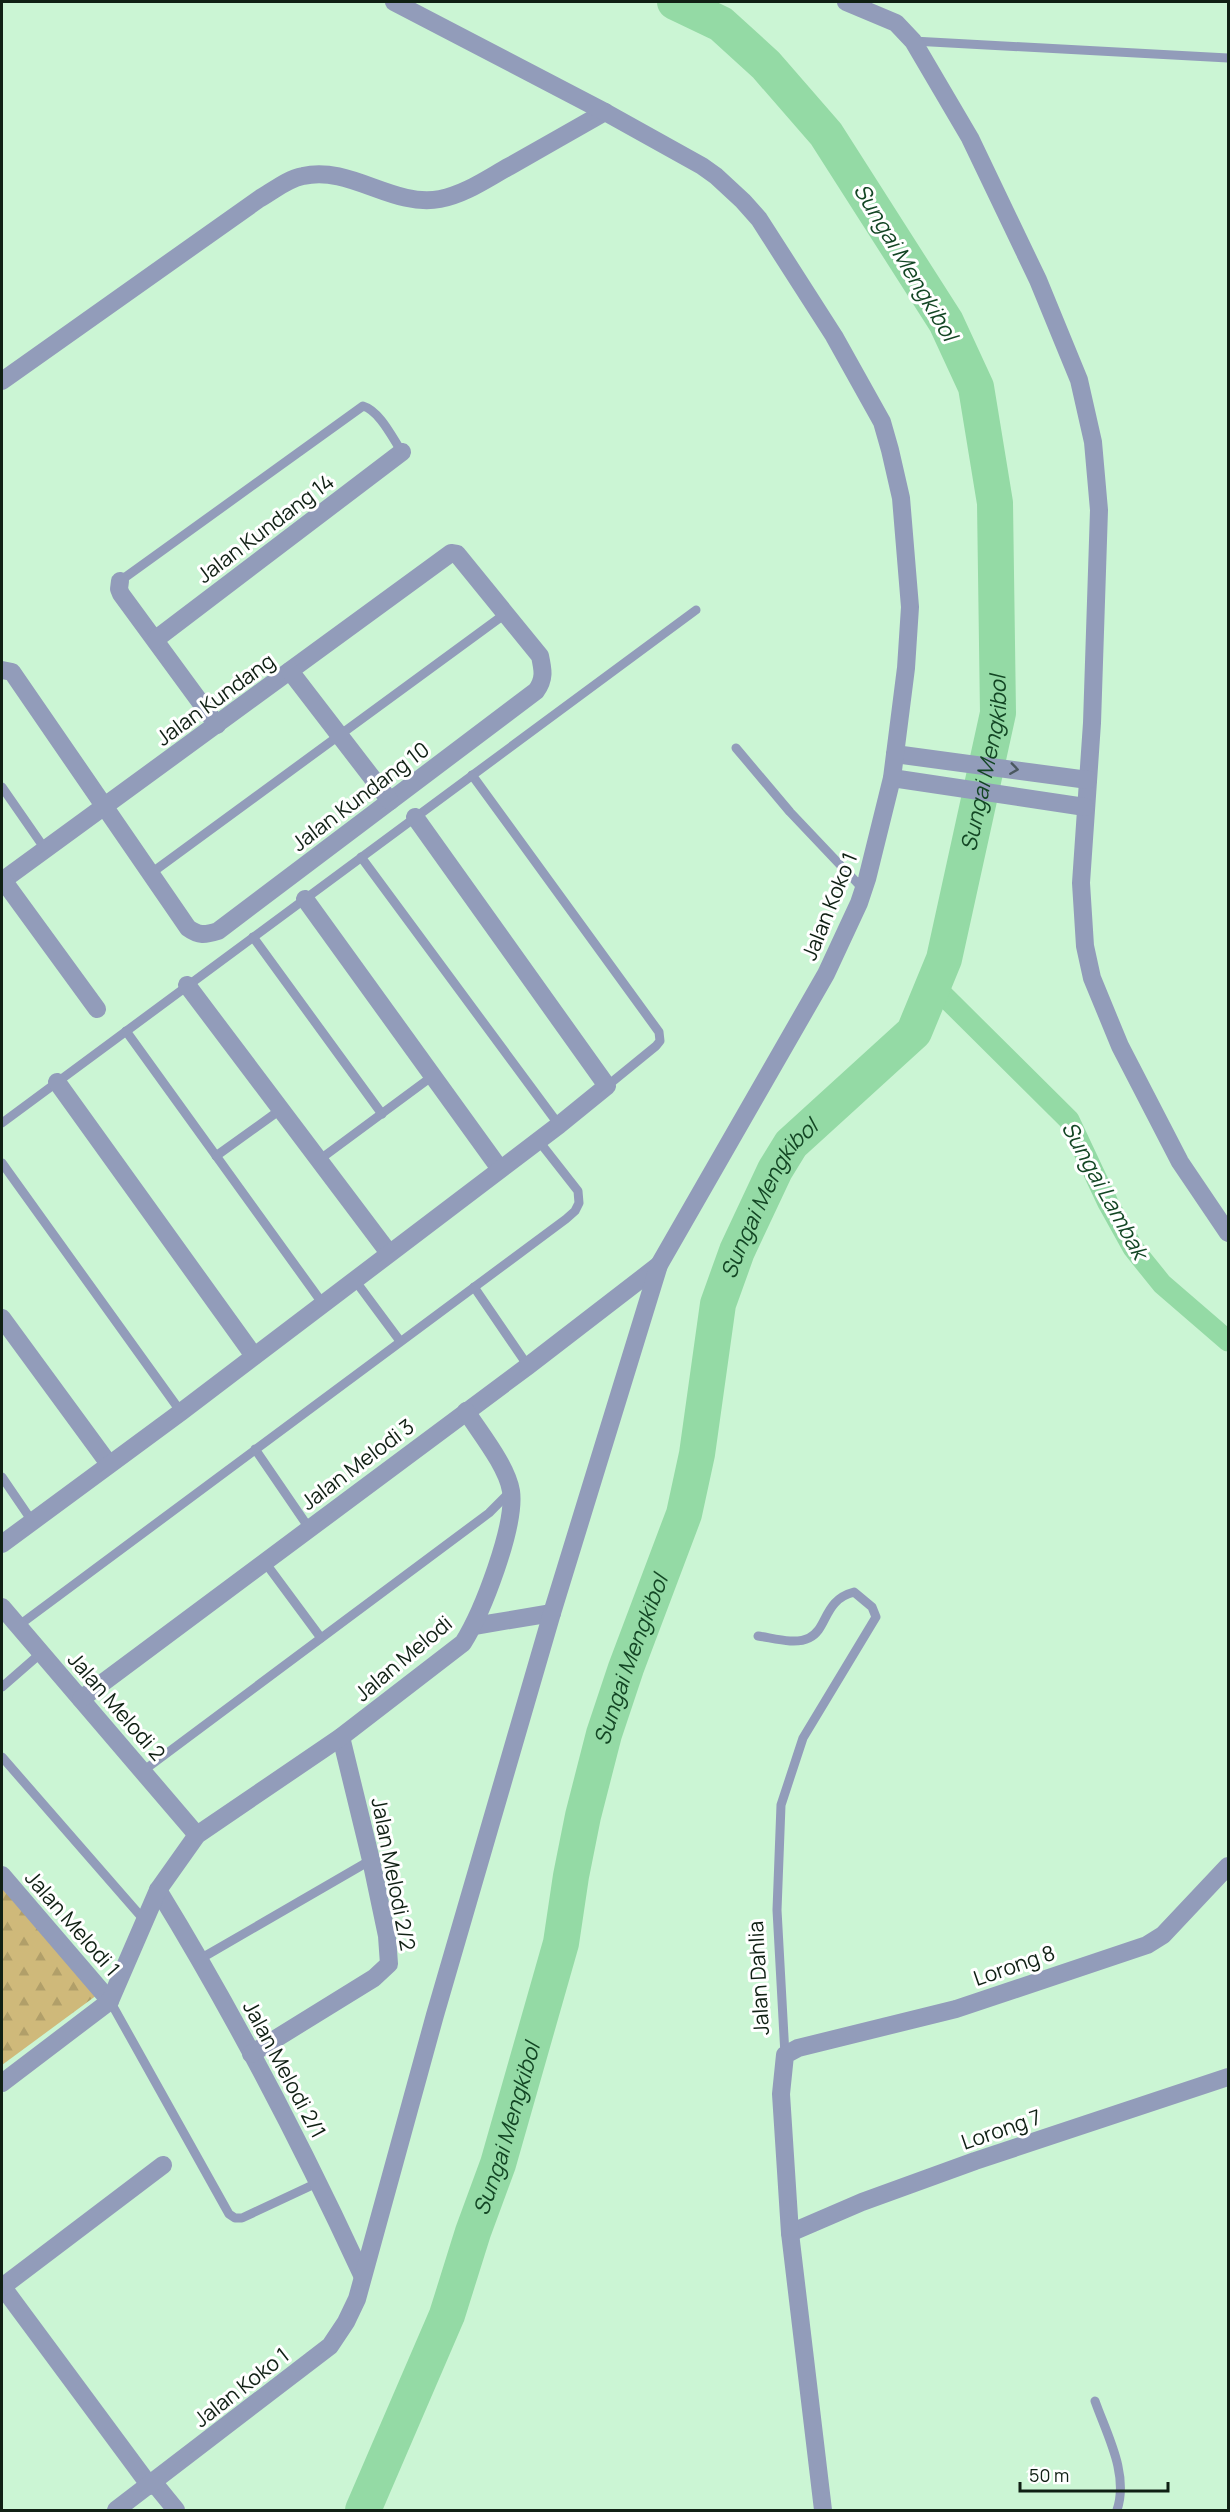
<svg xmlns="http://www.w3.org/2000/svg" width="1230" height="2512" font-family="Manrope,sans-serif">
	<style>
		.forest { fill: url(#forest-firs) }
		.lines { fill: none; stroke-linecap: round; stroke-linejoin: round }
		.canal { stroke: #94daa5; stroke-width: 21 }
		.river { stroke: #94daa5; stroke-width: 36 }
		.lane { stroke: #929cba; stroke-width: 9 }
		.street { stroke: #929cba; stroke-width: 18 }
		.oneway { stroke: #4a585f }
		.labels { text-anchor: middle; dominant-baseline: central; stroke-width: 6; stroke-linejoin: round; paint-order: stroke }
		.street-label { font-size: 21px; fill: #102014; stroke: #fff }
		.water-label { font-size: 22px; font-style: italic; fill: #134624; stroke: #fff }
	</style>
	<defs>
		<pattern id="forest-firs" width="22" height="20" patternUnits="userSpaceOnUse" patternTransform="scale(1.5)"><rect width="22" height="20" fill="#cfb97a"/><path d="M5 1l3.5 6h-7zM16 11l3.5 6h-7z" fill="#b19f69"/></pattern>
	</defs>
	<rect width="100%" height="100%" fill="#cbf5d4"/>
	<!-- forest -->
	<path class="forest" d="M2 1882 97 1995 2 2065Z"/>
	<g class="lines">
		<!-- canal -->
		<path class="canal" d="M934 986 1069 1120 1108 1203 1133 1248 1162 1284 1228 1341"/>
		<!-- river -->
		<path class="river" id="s1" d="M363 2510 447 2315 473 2232 498 2164 561 1943 571 1876 583 1816 604 1734 626 1668 684 1514 697 1454 718 1304 737 1251 775 1170 791 1144 914 1032 944 959 998 713 995 503 976 387 946 322 826 134 766 65 721 24 675 2"/>
		<!-- lane -->
		<g class="lane">
			<path d="M913 41 1228 58"/>
			<path d="M120 581 363 406C380 411 393 439 402 452"/>
			<path d="M736 748 790 812 863 889"/>
			<path d="M472 775 659 1032 660 1041 656 1046 607 1086"/>
			<path d="M2 787 45 849"/>
			<path d="M361 857 559 1125"/>
			<path d="M150 874 505 614"/>
			<path d="M253 937 382 1114"/>
			<path d="M126 1031 323 1304"/>
			<path d="M2 1123 696 610"/>
			<path d="M216 1156 280 1110"/>
			<path d="M319 1160 434 1075"/>
			<path d="M2 1163 181 1412"/>
			<path d="M354 1279 400 1341"/>
			<path d="M474 1287 528 1366"/>
			<path d="M255 1449 309 1528"/>
			<path d="M2 1477 32 1521"/>
			<path d="M264 1561 321 1638"/>
			<path d="M18 1626 566 1219 575 1211 579 1203 578 1191 538 1140"/>
			<path d="M758 1636C773 1638 795 1645 809 1638 828 1629 823 1600 854 1592L872 1607 876 1617 803 1738 781 1805 777 1910 785 2055"/>
			<path d="M2 1687 41 1653"/>
			<path d="M2 1757 145 1921"/>
			<path d="M143 1771 489 1513 511 1491"/>
			<path d="M200 1959 371 1860"/>
			<path d="M110 2001 229 2214 235 2218H242L319 2182"/>
			<path d="M1095 2401C1107 2435 1129 2474 1117 2510"/>
		</g>
		<!-- street -->
		<g class="street">
			<path d="M846 2 896 23 913 41 970 138 1038 280 1079 380 1093 442 1099 510 1092 723 1081 883 1085 946 1092 978 1120 1046 1180 1162 1228 1233"/>
			<path d="M2 381 259 199C273 191 287 179 303 176 350 165 393 208 440 199 466 194 488 178 510 166 542 148 573 130 605 112"/>
			<path d="M120 581 119 589 121 594 217 725"/>
			<path d="M156 639 402 452"/>
			<path d="M2 670 12 672 188 928C199 936 205 935 218 931L536 691C545 679 543 670 540 656L457 554 451 553C301 663 151 772 2 881"/>
			<path d="M290 671 390 801"/>
			<path d="M895 754 1088 780"/>
			<path d="M892 778 1085 807"/>
			<path d="M3 880 97 1009"/>
			<path d="M305 899 500 1169"/>
			<path d="M187 985 389 1253"/>
			<path d="M57 1082 254 1356"/>
			<path d="M2 1318 109 1464"/>
			<path d="M2 1544 181 1412 559 1125 607 1086 415 817"/>
			<path d="M2 1607 197 1835"/>
			<path d="M474 1626 552 1613"/>
			<path d="M81 1699 528 1366 659 1265"/>
			<path d="M2 1875 110 2001"/>
			<path d="M158 1890C234 2014 301 2143 362 2275"/>
			<path d="M251 2054 374 1978 389 1964 387 1936 371 1860 341 1737"/>
			<path d="M2 2083 110 2001 158 1890 197 1835 341 1737 463 1643C482 1613 516 1526 511 1491 507 1466 480 1433 466 1411"/>
			<path d="M790 2233 862 2202 975 2161 1228 2077"/>
			<path d="M2 2286 150 2486"/>
			<path d="M2 2287 163 2165"/>
			<path d="M154 2483 176 2510"/>
			<path d="M116 2510 330 2346 346 2322 357 2299 435 2015 552 1613 659 1265 826 974 859 903 867 879 892 778 906 668 910 607 901 498 890 450 882 422 834 336 759 219 743 201 716 176 702 166 605 112 394 2"/>
			<path d="M823 2510 790 2233 781 2094 785 2055 798 2048 956 2009 1147 1945 1163 1935 1228 1866"/>
		</g>
	</g>
	<!-- one-way arrows -->
	<defs><path id="oneway-chevron" d="M-2-3.5L2.5 0L-2 3.5" fill="none" stroke-width="1.6" stroke-linecap="round" stroke-linejoin="round" transform="scale(1.5)"/></defs>
	<use class="oneway" href="#oneway-chevron" transform="translate(1014 769) rotate(8)"/>
	<g class="labels">
		<!-- street labels -->
		<g class="street-label">
			<text transform="translate(265 528) rotate(-37)">Jalan Kundang 14</text>
			<text transform="translate(215 699) rotate(-36)">Jalan Kundang</text>
			<text transform="translate(360 796) rotate(-37)">Jalan Kundang 10</text>
			<text transform="translate(829 906) rotate(-68)">Jalan Koko 1</text>
			<text transform="translate(357 1464) rotate(-37)">Jalan Melodi 3</text>
			<text transform="translate(403 1658) rotate(-40)">Jalan Melodi</text>
			<text transform="translate(117 1706) rotate(49)">Jalan Melodi 2</text>
			<text transform="translate(394 1874) rotate(79)">Jalan Melodi 2/2</text>
			<text transform="translate(73 1923) rotate(49)">Jalan Melodi 1</text>
			<text transform="translate(1014 1965) rotate(-19)">Lorong 8</text>
			<text transform="translate(758 1978) rotate(-93)">Jalan Dahlia</text>
			<text transform="translate(285 2069) rotate(62)">Jalan Melodi 2/1</text>
			<text transform="translate(1001 2129) rotate(-19)">Lorong 7</text>
			<text transform="translate(241 2387) rotate(-38)">Jalan Koko 1</text>
		</g>
		<!-- water labels -->
		<g class="water-label">
			<text transform="translate(906 262) rotate(59)">Sungai Mengkibol</text>
			<text stroke="none"><textPath href="#s1" startOffset="1884">Sungai Mengkibol</textPath></text>
			<text transform="translate(1105 1190) rotate(61)">Sungai Lambak</text>
			<text stroke="none"><textPath href="#s1" startOffset="1380">Sungai Mengkibol</textPath></text>
			<text stroke="none"><textPath href="#s1" startOffset="894">Sungai Mengkibol</textPath></text>
			<text stroke="none"><textPath href="#s1" startOffset="408">Sungai Mengkibol</textPath></text>
		</g>
	</g>
	<!-- border -->
	<rect width="1230" height="2512" fill="none" stroke="#102014" stroke-width="6"/>
	<!-- scale -->
	<path d="M1020 2482v9h148v-9" fill="none" stroke="#102014" stroke-width="3"/>
	<text x="1029" y="2482" font-size="18" fill="#102014" stroke="#ffffff" stroke-width="4.5" paint-order="stroke">50 m</text>
</svg>
